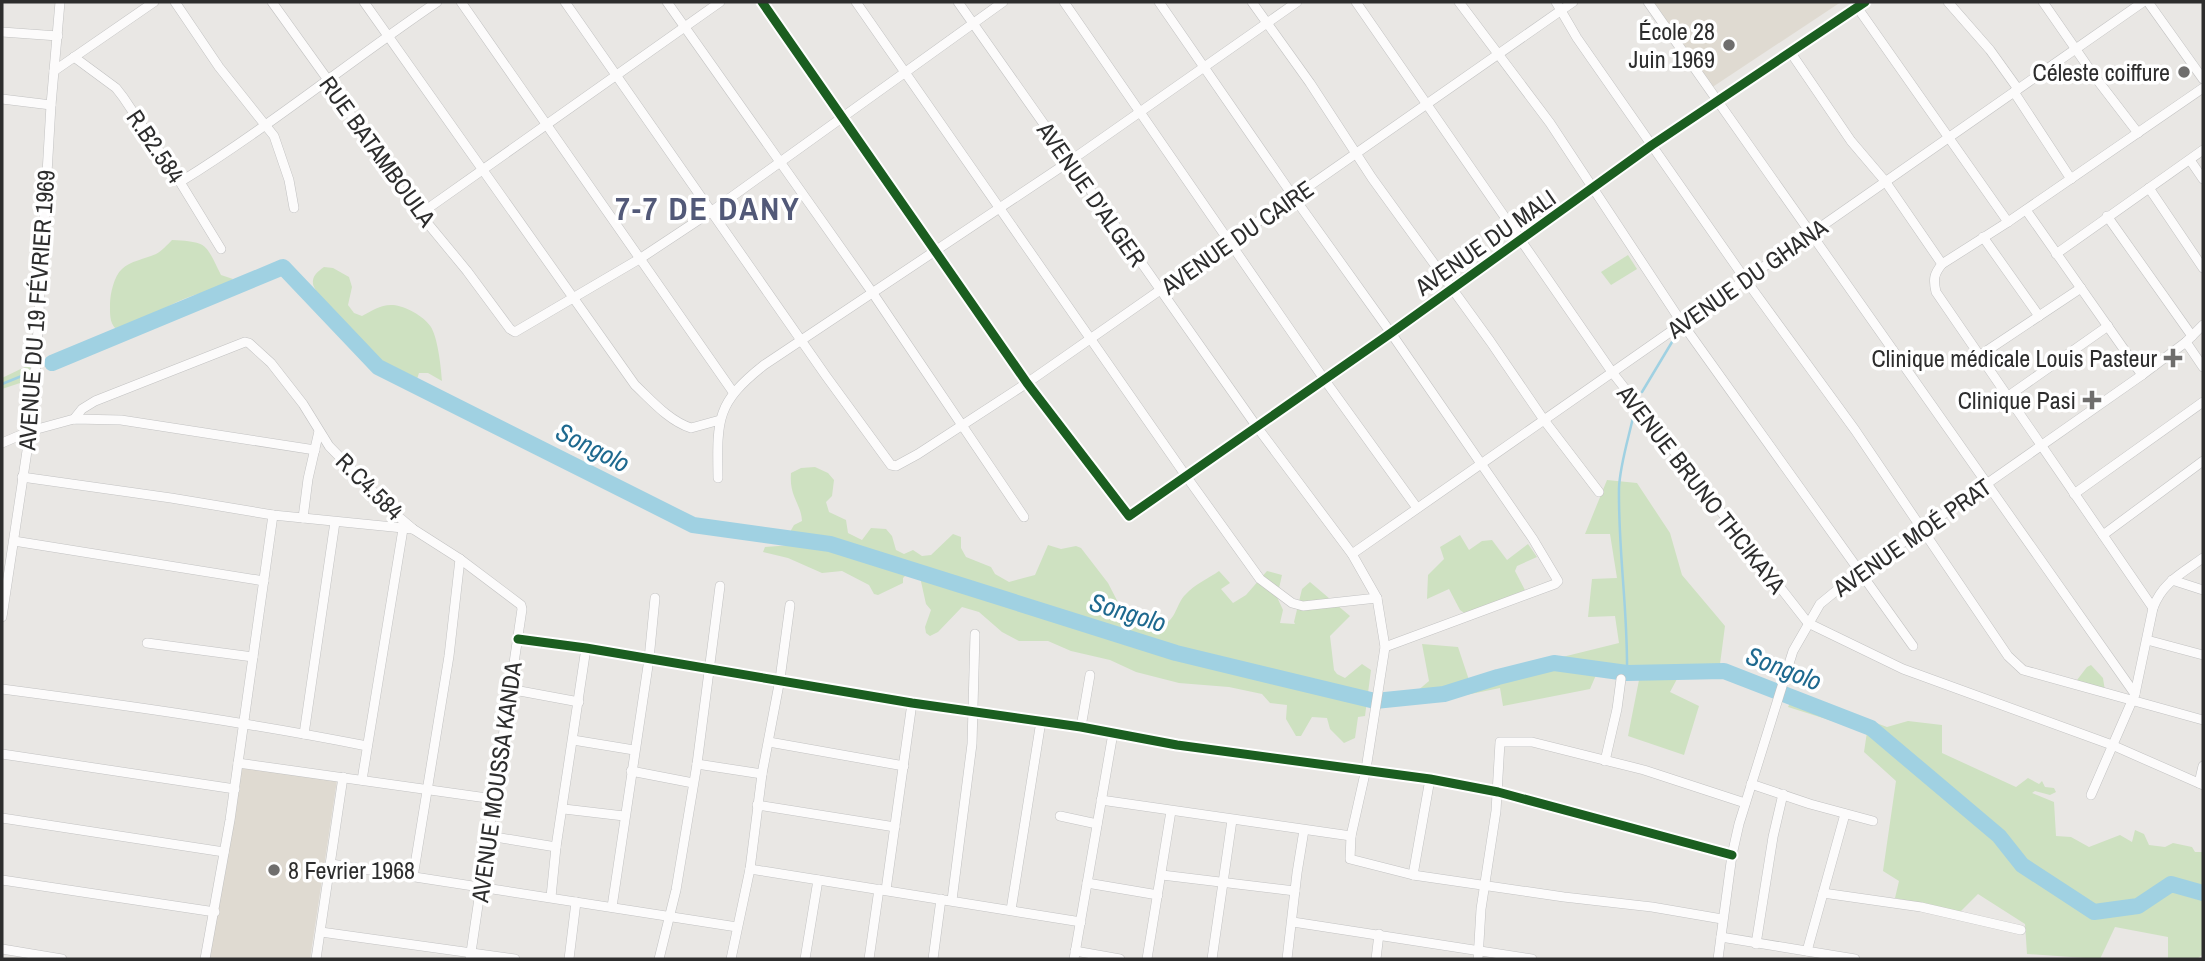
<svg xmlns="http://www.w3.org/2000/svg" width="2205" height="961" font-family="'Archivo Narrow',sans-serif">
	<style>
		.education { fill: #dfdad1 }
		.green { fill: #cee1c1 }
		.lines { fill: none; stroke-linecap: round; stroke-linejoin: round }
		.stream { stroke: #a0d1e2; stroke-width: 2.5 }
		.river { stroke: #a0d1e2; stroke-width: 16 }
		.minor-casing { stroke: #c2c2c2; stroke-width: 10 }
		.minor { stroke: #fcfbfb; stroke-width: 9 }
		.cycleway-casing { stroke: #fff; stroke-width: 13 }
		.cycleway { stroke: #1b5e20; stroke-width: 9 }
		.poi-dot { fill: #6f6e6d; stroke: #fff; stroke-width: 2.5 }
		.labels { text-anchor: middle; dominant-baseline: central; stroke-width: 7; stroke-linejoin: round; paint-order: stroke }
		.poi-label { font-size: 24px; fill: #2d2d2d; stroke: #fff; text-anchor: end }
		.street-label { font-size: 24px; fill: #2d2d2d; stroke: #fff }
		.water-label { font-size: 26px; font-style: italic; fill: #1e698f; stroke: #fff }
		.district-label { font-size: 32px; font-weight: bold; letter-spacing: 2px; fill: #525978; stroke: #fff }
	</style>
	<rect width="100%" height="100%" fill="#e9e7e4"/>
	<!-- education -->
	<g class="education">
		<path d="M1651 2H1841L1711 88Z"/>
		<path d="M242 767 337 780 310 959H209Z"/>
	</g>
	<!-- green -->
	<g class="green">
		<path d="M172 240C208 242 205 243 221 275L233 279C213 292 190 294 169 306 156 313 137 333 122 331 109 329 110 314 110 304 110 294 114 276 122 269 130 261 145 259 156 254 162 251 167 245 172 240Z"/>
		<path d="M1628 255 1637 269 1611 285 1601 272Z"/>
		<path d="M324 267 333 268 349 277 352 287 348 305 354 313 362 316C371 311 382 304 393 305 405 306 424 316 431 327 438 339 441 367 442 381L428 373H419L416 382C405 377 390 372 381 365 368 355 316 298 313 284 312 276 317 272 324 267Z"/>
		<path d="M29 365 35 378 2 389V378Z"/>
		<path d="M815 467 828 473 834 480 832 496 826 502 829 512 846 520 848 533 862 540 871 528 886 529 892 536 896 550 904 554 913 550 922 556 931 555 953 534 961 537V548L966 557 991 567 995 574 1009 582 1035 575 1048 545 1061 549 1076 546 1081 548 1108 583 1124 614 1132 617 1147 614 1156 624C1177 626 1174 605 1186 594 1194 585 1209 578 1219 571L1230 583 1221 589 1233 603 1246 595 1267 571 1282 575 1277 597 1283 610 1280 623 1295 624 1294 622 1302 589 1310 582 1350 616 1330 636 1334 670 1337 674 1345 678 1362 664 1371 670 1365 716 1358 717 1355 738 1344 743 1330 729 1327 718 1312 717 1301 736H1296L1286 719 1287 705 1270 703 1262 694 1229 687 1179 683 1136 672 1110 660 1071 651 1048 641H1019L1002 632 979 612 962 607 938 632 930 636 926 633 925 627 931 610 926 604 920 577 916 574 906 575 903 578V583L878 595 874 594 869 585 842 571 822 573 788 558 763 552 765 547C790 544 821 545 846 552 853 554 859 558 865 561 879 567 893 569 908 569L1013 606 1035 610 1106 636 1162 652 1179 660 1248 673 1243 665 1217 660 1137 639 1093 625 1074 615 1034 607 1020 600 894 563 837 543 811 537 786 539 794 525 802 521C801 503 789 497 791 473L801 468Z"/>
		<path d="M1607 480 1637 483 1670 533 1682 575 1725 626 1720 664 1684 666 1670 692 1699 706 1684 755 1628 736 1639 680 1596 675 1590 689 1503 706 1500 688 1461 696 1389 704V696L1416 692 1429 681 1422 644 1458 647 1469 680 1619 643 1615 616 1588 617 1592 579 1617 578 1610 534H1585Z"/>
		<path d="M1460 535 1469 550 1482 541 1492 540 1507 560 1528 544 1537 557 1517 566 1515 571 1527 594 1467 615 1460 610 1449 589 1427 599 1428 575 1444 559 1440 547Z"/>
		<path d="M2091 665 2103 678 2105 691 2081 684 2077 680 2087 667Z"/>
		<path d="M1795 693 1887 727 1908 721 1942 725V753L2016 787 2028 778 2039 784 2042 781 2045 787 2054 788 2056 792 2050 795 2035 791 2032 793 2054 802 2056 836 2071 837 2089 847 2120 835 2132 842 2135 830 2144 834 2149 845 2165 847 2173 843 2192 847 2195 852H2203V954L2197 959H2168V937L2115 927 2100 959 2027 954 2025 924 1978 894 1960 912 1895 898 1899 881 1883 871 1896 781 1864 752 1867 732 1788 707Z"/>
	</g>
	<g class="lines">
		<!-- stream -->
		<g class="stream">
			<path d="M2 384 34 371"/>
			<path d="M1642 392 1672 342"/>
			<path d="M1627 673C1628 611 1618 550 1619 488 1620 464 1629 437 1634 413"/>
		</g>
		<!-- river -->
		<path class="river" d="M52 363 283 267 378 367 693 525 830 544 1176 653 1375 701 1444 694 1498 677 1554 663 1627 673 1724 671 1871 728 1999 836 2022 865 2094 912 2138 906 2171 884 2203 893"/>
		<defs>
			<g id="minor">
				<path d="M175 2 219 67 274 136 289 180 294 208"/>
				<path d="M272 2 328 80 401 191 467 271 510 329 515 332 641 258 712 211 1003 2"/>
				<path d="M364 2 635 385C651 400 669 421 691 428L720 420"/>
				<path d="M461 2 733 392"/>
				<path d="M565 2 826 376 891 465 896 466 918 454 1027 383 1573 2"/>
				<path d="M667 2 872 292 1024 517"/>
				<path d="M762 2 1027 383 1129 516 1391 333 1652 145 1865 2"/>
				<path d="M856 2 1186 476 1260 579 1292 603 1303 606 1377 598"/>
				<path d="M958 2 1257 427 1352 554 1377 598 1385 647 1366 769 1351 836 1350 859 1413 875 1564 897 1652 907 1722 919"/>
				<path d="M1064 2 1324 379 1417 508"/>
				<path d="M1159 2 1293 196 1391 333 1533 539 1558 581 1555 584 1385 647"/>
				<path d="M1252 2 1310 83 1372 178 1490 341 1544 420 1599 492"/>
				<path d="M1356 2 1612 372 1808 623 1903 669 2112 745 2203 785"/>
				<path d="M1459 2 1550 123 1682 323 1913 646"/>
				<path d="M1556 2 1577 38 1745 279 1855 430 2008 656 2023 670 2203 720"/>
				<path d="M1648 2 2135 694"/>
				<path d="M1948 2 1990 50 2018 89"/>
				<path d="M2043 2 2095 77 2138 133"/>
				<path d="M2148 2 2203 79"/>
				<path d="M1857 7 2008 222"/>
				<path d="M2 32 58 36"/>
				<path d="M1791 53 1851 141 1885 181 1942 264"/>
				<path d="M74 57 116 88 123 97 180 182 221 249"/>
				<path d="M54 71 154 2"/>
				<path d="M2014 92 2071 179"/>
				<path d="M2 99 51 105"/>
				<path d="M2190 160 2203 179"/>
				<path d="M180 182C269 127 350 61 437 2"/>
				<path d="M2149 188 2203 268"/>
				<path d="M2026 210 2142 375"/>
				<path d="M420 214 720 2"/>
				<path d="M2107 216 2192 336"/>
				<path d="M1983 237 2039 316"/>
				<path d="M2056 254 2203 150"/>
				<path d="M2186 342 2203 367"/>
				<path d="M1979 356 2081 288"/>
				<path d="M2007 397 2108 326"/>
				<path d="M74 419 82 409 95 401 245 342 249 343 271 363 303 404 329 446 393 512 413 529 460 559 521 605 522 609 470 959"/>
				<path d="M2 443 30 431 74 419 121 420 315 450"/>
				<path d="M22 477 171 498 273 515 413 529"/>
				<path d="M718 478C717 419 716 403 764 365L1070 161 1297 2"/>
				<path d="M2074 494 2203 402"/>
				<path d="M303 518 308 479 319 431"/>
				<path d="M2103 535 2203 461"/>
				<path d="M14 541 264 581"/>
				<path d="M1352 554 2143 2"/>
				<path d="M2172 580 2203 590"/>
				<path d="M2153 608 1936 292C1933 279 1934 274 1942 264L2008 222 2203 88"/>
				<path d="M2 617 30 431 35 379 51 105 60 2"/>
				<path d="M518 639 586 648 912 703 1081 727 1177 745 1430 779 1498 792 1732 855"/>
				<path d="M2147 640 2203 655"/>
				<path d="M147 643 253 657"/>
				<path d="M2 689C124 705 246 722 367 746"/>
				<path d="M509 689 579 702"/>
				<path d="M1081 727 1090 675"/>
				<path d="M304 734 335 522"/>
				<path d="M573 740 634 750"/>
				<path d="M769 742 904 766"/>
				<path d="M2 754 235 789"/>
				<path d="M1605 761 1617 709 1621 679"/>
				<path d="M238 763 494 799"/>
				<path d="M697 764 762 774"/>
				<path d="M631 771 693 783"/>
				<path d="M362 780 403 529"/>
				<path d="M2199 783 2203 766"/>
				<path d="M1751 784 1810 804 1873 821"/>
				<path d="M2091 795 2135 694 2153 608C2162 583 2182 573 2203 558"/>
				<path d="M1101 800 1351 836"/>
				<path d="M757 805 895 827"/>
				<path d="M564 809 624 816"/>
				<path d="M1060 816 1097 824"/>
				<path d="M2 818 224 852"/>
				<path d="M489 836 556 847"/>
				<path d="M331 864 737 927"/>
				<path d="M750 869 1081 922"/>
				<path d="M1162 875 1295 891"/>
				<path d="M1413 875 1430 779"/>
				<path d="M413 877 449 656 460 559"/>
				<path d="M2 880 215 912"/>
				<path d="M1087 883 1158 895"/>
				<path d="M886 890 912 703"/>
				<path d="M1823 893 1921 907 2021 930"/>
				<path d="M551 897 556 847 586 648"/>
				<path d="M952 900 972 744 975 634"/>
				<path d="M612 907 649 659 655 598"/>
				<path d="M1011 910 1041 721"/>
				<path d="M1293 922 1532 959"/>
				<path d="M321 932 515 959"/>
				<path d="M1721 937 1855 959"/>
				<path d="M1756 944 1773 837 1783 794"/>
				<path d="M2 949 62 959"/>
				<path d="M1075 951 1120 959"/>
				<path d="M1807 951 1845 814"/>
				<path d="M205 959 230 820 273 515"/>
				<path d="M316 959 343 777"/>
				<path d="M569 959 576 902"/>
				<path d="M659 959 676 890 697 764 720 586"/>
				<path d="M731 959 750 869 762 774 780 679 790 605"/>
				<path d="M805 959 818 880"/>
				<path d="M869 959 879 889"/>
				<path d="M933 959 941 899"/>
				<path d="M1074 959 1113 733"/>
				<path d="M1147 959 1171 811"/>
				<path d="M1212 959 1232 820"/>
				<path d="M1287 959 1297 873 1304 830"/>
				<path d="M1376 959 1379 934"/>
				<path d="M1478 959 1481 909 1496 811 1500 742H1532L1644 770 1745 803"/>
				<path d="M1718 959 1732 855 1739 824 1793 651 1820 604 1848 581 2142 375 2186 342 2203 325"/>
			</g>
		</defs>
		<!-- minor casing -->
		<use href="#minor" class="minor-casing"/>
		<!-- minor -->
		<use href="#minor" class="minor"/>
		<defs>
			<g id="cycleway">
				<path d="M762 2 1027 383 1129 516 1391 333 1652 145 1865 2"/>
				<path d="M518 639 586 648 912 703 1081 727 1177 745 1430 779 1498 792 1732 855"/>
			</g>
		</defs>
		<!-- cycleway casing -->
		<use href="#cycleway" class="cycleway-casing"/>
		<!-- cycleway -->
		<use href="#cycleway" class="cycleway"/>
	</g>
	<!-- markers -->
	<g class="poi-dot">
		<circle cx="1729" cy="45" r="7"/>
		<circle cx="2184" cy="72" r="7"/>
		<path d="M2169.5 347.5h7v7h7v7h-7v7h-7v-7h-7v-7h7z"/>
		<path d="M2088.5 389.5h7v7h7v7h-7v7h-7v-7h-7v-7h7z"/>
		<circle cx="274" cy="870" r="7"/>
	</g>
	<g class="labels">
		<!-- poi labels -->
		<g class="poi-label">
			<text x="1715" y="31">École 28<tspan x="1715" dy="28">Juin 1969</tspan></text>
			<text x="2170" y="72">Céleste coiffure</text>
			<text x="2157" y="358">Clinique médicale Louis Pasteur</text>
			<text x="2076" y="400">Clinique Pasi</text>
			<text x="288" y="870" text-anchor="start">8 Fevrier 1968</text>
		</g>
		<!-- street labels -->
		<g class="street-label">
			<text transform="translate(156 146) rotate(56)">R.B2.584</text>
			<text transform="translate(378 151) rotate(54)">RUE BATAMBOULA</text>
			<text transform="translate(1092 194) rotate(55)">AVENUE D'ALGER</text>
			<text transform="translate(1237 237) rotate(-35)">AVENUE DU CAIRE</text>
			<text transform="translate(1485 242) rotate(-35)">AVENUE DU MALI</text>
			<text transform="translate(1747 278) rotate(-35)">AVENUE DU GHANA</text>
			<text transform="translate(36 310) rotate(-86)">AVENUE DU 19 FÉVRIER 1969</text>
			<text transform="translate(370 486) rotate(45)">R.C4.584</text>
			<text transform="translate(1702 489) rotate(52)">AVENUE BRUNO THCIKAYA</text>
			<text transform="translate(1912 537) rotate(-35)">AVENUE MOÉ PRAT</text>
			<text transform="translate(496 782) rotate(-82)">AVENUE MOUSSA KANDA</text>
		</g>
		<!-- water labels -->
		<g class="water-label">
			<text transform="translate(593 447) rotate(27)">Songolo</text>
			<text transform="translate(1128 612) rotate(17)">Songolo</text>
			<text transform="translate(1784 668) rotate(21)">Songolo</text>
		</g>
		<!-- district labels -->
		<g class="district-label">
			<text x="708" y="208">7-7 DE DANY</text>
		</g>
	</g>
	<!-- border -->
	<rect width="2205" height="961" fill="none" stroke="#2d2d2d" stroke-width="7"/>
</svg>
